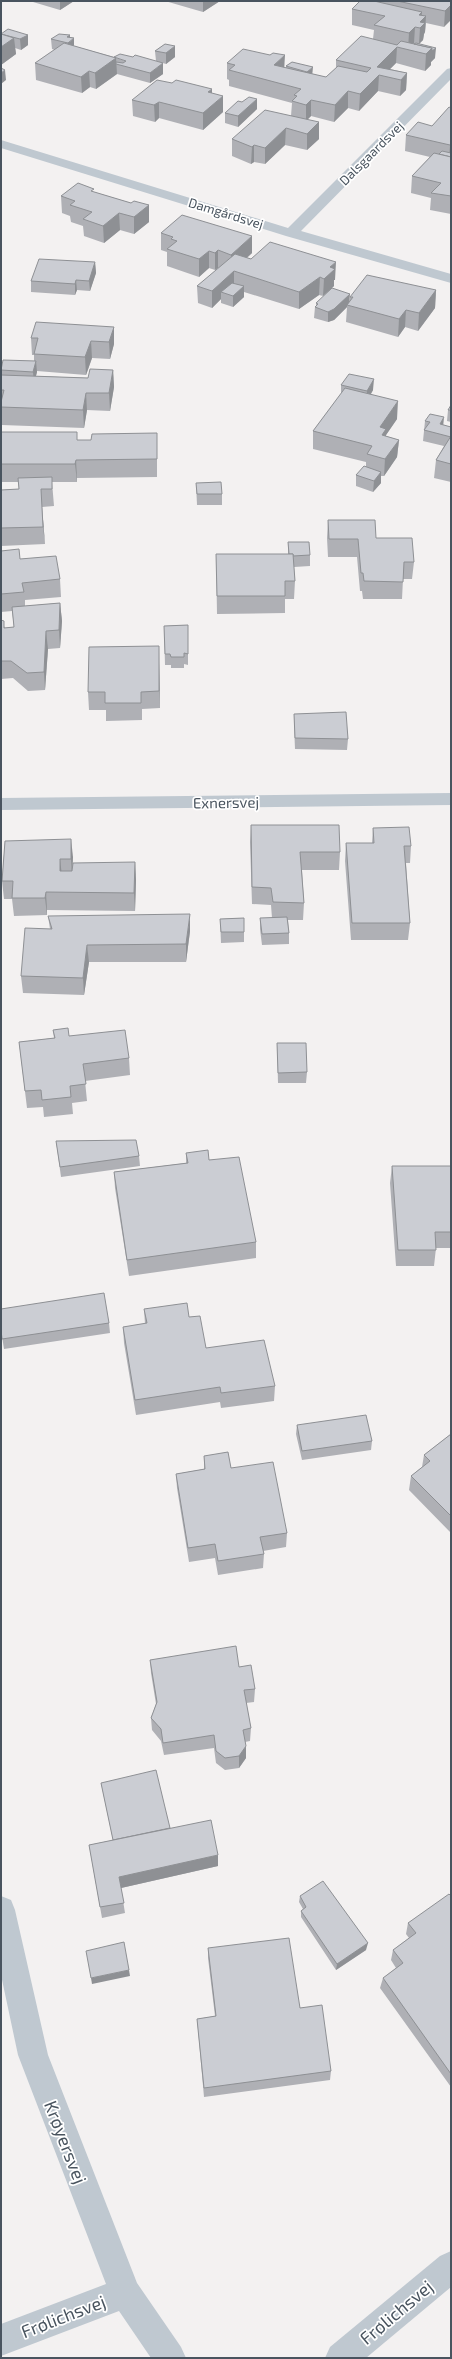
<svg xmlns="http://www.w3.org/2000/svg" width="452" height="2359" font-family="'Exo 2',sans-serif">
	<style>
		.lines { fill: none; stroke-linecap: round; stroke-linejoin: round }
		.minor { fill: #bfc8d0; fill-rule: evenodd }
		.wall { fill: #afb0b5 }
		.shaded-wall { fill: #8e9094 }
		.building { fill: #cbcdd3; stroke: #8e9094 }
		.labels { text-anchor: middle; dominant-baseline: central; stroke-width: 3.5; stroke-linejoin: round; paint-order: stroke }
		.far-street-label { font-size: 13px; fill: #49545f; stroke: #fff }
		.street-label { font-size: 15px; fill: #49545f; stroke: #fff }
		.near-street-label { font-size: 18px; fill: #49545f; stroke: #fff }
	</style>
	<rect width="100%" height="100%" fill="#f3f1f1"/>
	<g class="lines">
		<!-- minor -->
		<g class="minor">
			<path d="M451 68V79L301 231 451 274V283L286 236 1 148V140L288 228 447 69Z"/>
			<path d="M451 793V805L1 810V798Z"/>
			<path d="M1 1896 11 1900 15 1910 48 2055 137 2283 181 2347 186 2358H151L119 2311 1 2356V2324L106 2284 18 2055 1 1975Z"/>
			<path d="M451 2251V2287L366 2358H325L330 2347 440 2256Z"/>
		</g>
	</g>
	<!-- wall -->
	<g class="wall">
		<path d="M33 1H74L60 10 33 2Z"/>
		<path d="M165 1H220L203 12Z"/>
		<path d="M360 1H451L444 27 426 23 425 32 424 34 423 40 419 44 435 58 431 62V65L425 71 396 63 390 69 407 73 406 90 400 96 378 91 359 111 348 108 334 122 311 116 307 120 319 139 307 150 285 145 265 164 254 162 251 164 232 156V139L291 116 292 103 229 86V80L227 79V63L286 68V66L292 62 312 74 326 77 336 68V60L373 39 374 30 352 25V9Z"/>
		<path d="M1 33 28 35V45L21 50 15 48 16 54 1 65Z"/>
		<path d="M70 35V37L74 38V46L114 57 163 74 150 83 117 74 96 89 90 87 82 93 36 80 35 63 55 50 52 49 51 39Z"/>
		<path d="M165 44 175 57 166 64 156 61 155 51Z"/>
		<path d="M212 93 223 112 203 130 159 118 155 122 133 116 132 100Z"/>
		<path d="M257 99V109L238 127 225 123V113Z"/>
		<path d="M451 108V214L430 210 431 198 411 193 412 176 430 157 405 151 406 135 432 126Z"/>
		<path d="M94 192 131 203 149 205V222L134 234 120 230 104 243 84 236 83 226 71 222 70 216 62 213 61 196Z"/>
		<path d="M161 233 252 253 247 258 335 280H334V286L323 296 319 295 299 309 244 292V297L233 307 221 303V299L212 308 198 303 197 286 219 268H218L215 270 209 268 199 277 167 266V252L161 250Z"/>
		<path d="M95 262 96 273 90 291 77 290 75 295 31 292V281Z"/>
		<path d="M436 290 435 308 418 331 405 327 398 337 346 322 347 307 334 320 328 322 314 318 315 307 316 306V303L349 302 350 297Z"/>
		<path d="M114 327V344L110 359 92 358 86 375 37 371 36 376 88 378 113 370 114 387 110 411 87 410 84 428 2 425 1 370 34 361V355H32L31 338Z"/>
		<path d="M341 385 373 390 371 394 397 419 386 435V436L399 440 397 457 384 476H381V483L373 492 356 486V475L366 467V462L313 449V431L341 394Z"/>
		<path d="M451 405V422L447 421 448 410Z"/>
		<path d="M425 421 451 427V482L434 478 436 460 444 446 423 441Z"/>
		<path d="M1 432 77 440H91L157 433V477L77 478V482H52L54 506 42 507 45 544 1 546V490L19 489 18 482H1Z"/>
		<path d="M196 483 222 494V505H197Z"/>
		<path d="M328 520 376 538 414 562 412 579H403L402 599H363L362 591H360L357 557H328L327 538Z"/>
		<path d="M288 542 310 555V566L294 567 295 581 294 599H285V613L217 614 216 554H288Z"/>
		<path d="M1 551 20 559 60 579 61 597 25 600V606L60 603 62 621 60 648 48 649 45 690 28 691 13 678 1 679V620L5 628 14 627 12 611 1 612Z"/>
		<path d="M188 625V665L184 664V668H171V665H165L164 626Z"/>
		<path d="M159 646 160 708 142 709V720L106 721V710H89L88 692Z"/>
		<path d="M294 714 348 739 347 750 295 749 294 725Z"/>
		<path d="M251 825 340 852 339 870H302L304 903 303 920H288L289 933V944L262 945 260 929V918H272L271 905 252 904 250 842Z"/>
		<path d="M373 828 411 846 410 863H406L410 923 408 940H351L345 861 346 843H372Z"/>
		<path d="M5 841 73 857 72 871 135 862 136 880 135 911 47 910V915L14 916 12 899H4L2 881Z"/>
		<path d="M48 916 190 931 186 962H89L84 995 23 993 21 976 50 929Z"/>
		<path d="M244 918V942L221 943 220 919Z"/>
		<path d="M53 1030 129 1058 130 1075 85 1081 87 1101 72 1103 73 1114 44 1117 43 1107 27 1108 19 1042 54 1038Z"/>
		<path d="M277 1043 307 1072 306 1083H278Z"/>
		<path d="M56 1141 139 1156 140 1166 61 1177Z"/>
		<path d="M186 1153 209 1160 256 1242V1258L129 1276 115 1188 114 1172 186 1163Z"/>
		<path d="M392 1166H451V1248H436L434 1266H396L390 1183Z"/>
		<path d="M144 1309 189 1317 206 1348 275 1386 274 1401 221 1408 220 1402 136 1415 124 1343 123 1327 145 1324Z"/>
		<path d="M109 1323 110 1333 4 1349 1 1330Z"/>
		<path d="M297 1425 372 1441 371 1450 302 1460 296 1434Z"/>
		<path d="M451 1434V1533L409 1490 411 1476 422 1467 424 1455Z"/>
		<path d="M204 1456 231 1468 287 1533 286 1547 263 1551 264 1554 263 1568 218 1575 215 1558 189 1562 177 1488 176 1474 204 1469Z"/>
		<path d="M150 1660 239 1667 255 1689 254 1702 246 1703 251 1728 250 1741 245 1742 246 1758 239 1768 225 1770 216 1763 214 1748 164 1755 161 1741 152 1730 151 1718 156 1704 151 1673Z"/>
		<path d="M101 1783 170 1828 218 1866 121 1888 125 1913 102 1918 89 1845 113 1840Z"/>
		<path d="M300 1896 366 1950 336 1970 301 1917V1911L303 1909 299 1902Z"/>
		<path d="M451 1896V2087L380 1988 383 1978 396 1968 391 1960 393 1950 409 1938 406 1934 408 1923Z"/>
		<path d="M208 1948 300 2008 331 2071 330 2080 204 2097 197 2019 215 2016 208 1958Z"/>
	</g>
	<!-- shaded-wall -->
	<g class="shaded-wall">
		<path d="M60 1H74L60 10Z"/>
		<path d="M203 1H220L203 12Z"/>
		<path d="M451 5V20L444 27 445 11Z"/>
		<path d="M422 12 421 21 426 16 425 32 424 34 423 40 419 44 420 28 419 15Z"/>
		<path d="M415 27 414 43 408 49 409 33Z"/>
		<path d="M28 35V45L21 50 20 39Z"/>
		<path d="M70 35V42L74 38V48L69 54 67 37Z"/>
		<path d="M14 38 16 54 1 65V47Z"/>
		<path d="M175 46V57L166 64V53Z"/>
		<path d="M397 47 396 63 383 76 379 75 378 91 359 111 360 94 377 67Z"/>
		<path d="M432 48H436L435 58 431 62V65L425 71 426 54Z"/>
		<path d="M285 55 284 72 274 65Z"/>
		<path d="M116 58 117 74 96 89 95 73Z"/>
		<path d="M163 63V74L150 83V73Z"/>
		<path d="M313 67 312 77 307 82V72Z"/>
		<path d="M5 70 6 80 1 84V73Z"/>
		<path d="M89 71 90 87 82 93 81 77Z"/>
		<path d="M407 73 406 90 400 96 401 80Z"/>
		<path d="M212 89V105L208 92Z"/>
		<path d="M348 91V108L334 122 335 105Z"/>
		<path d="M223 96V112L203 130V113Z"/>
		<path d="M257 99V109L238 127V116Z"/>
		<path d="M311 100V116L306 121V105Z"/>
		<path d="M159 102V118L155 122 154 105Z"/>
		<path d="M319 122V139L307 150V134Z"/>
		<path d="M286 128 285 145 265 164V148Z"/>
		<path d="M451 144V159H449L450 145Z"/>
		<path d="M254 145V162L251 164 252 147Z"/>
		<path d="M149 205V222L134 234V217Z"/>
		<path d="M119 213 120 230 104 243 103 226Z"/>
		<path d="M252 236V253L230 272 231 255Z"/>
		<path d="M218 250V268L215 270V253Z"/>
		<path d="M209 251V268L199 277V259Z"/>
		<path d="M95 262 96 273 90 291 89 281Z"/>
		<path d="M336 262 335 280H334V286L323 296 324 279 330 267Z"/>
		<path d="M234 271V289L221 292V299L212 308V291Z"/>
		<path d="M320 277 319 295 299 309V292Z"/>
		<path d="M76 280 77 290 75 295V284Z"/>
		<path d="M244 286V297L233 307V296Z"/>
		<path d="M436 290 435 308 418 331 419 313Z"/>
		<path d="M350 294 349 305H347V307L334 320 328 322V312Z"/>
		<path d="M406 310 405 327 398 337 399 319Z"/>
		<path d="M114 327V344L110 359 109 342Z"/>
		<path d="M91 341 92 358 86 375 85 357Z"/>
		<path d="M36 361 37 372 34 383 33 372Z"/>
		<path d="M113 370 114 387 110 411 109 393Z"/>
		<path d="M374 379 373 390 366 402 367 391Z"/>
		<path d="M86 393 87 410 84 428 83 410Z"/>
		<path d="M398 401 397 419 386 435 385 446 380 453V427Z"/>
		<path d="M444 417 443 428 440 424Z"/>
		<path d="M399 440 397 457 384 476 385 459Z"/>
		<path d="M76 460 77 478V482L75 464Z"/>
		<path d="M381 472V483L373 492 374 481Z"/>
		<path d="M41 489 42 507 45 544 43 527Z"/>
		<path d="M60 603 62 621 60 648 59 630Z"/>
		<path d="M46 631 48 649 45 690 44 672Z"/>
		<path d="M159 646V663L160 708 159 691Z"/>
		<path d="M71 839 73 857 72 876 71 859Z"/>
		<path d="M60 859 62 876 60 871Z"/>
		<path d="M135 862 136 880 135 911 134 893Z"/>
		<path d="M46 892 47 910V915L45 898Z"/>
		<path d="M190 914V931L186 962V944Z"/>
		<path d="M87 945 89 962 84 995 83 978Z"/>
		<path d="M246 1746V1758L239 1768V1756Z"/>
		<path d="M218 1855V1866L121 1888 119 1877Z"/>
		<path d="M368 1943 366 1950 336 1970 337 1964Z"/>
		<path d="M129 1970 130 1976 92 1984 91 1978Z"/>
	</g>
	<!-- building -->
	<g class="building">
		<path d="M360 1H374L422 12 419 15 426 16 420 22 425 23 420 28 415 27 409 33 374 25 385 16 352 9Z"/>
		<path d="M397 1H451V5L445 11Z"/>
		<path d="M8 29 28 35 20 39 1 34Z"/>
		<path d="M1 34 14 38 1 47Z"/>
		<path d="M59 34 70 35 67 37 74 38 68 43 51 39Z"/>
		<path d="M361 36 397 45 401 41 432 48 426 54 397 47 377 67 407 73 401 80 379 75 360 94 348 91 335 105 311 100 306 105 292 101 297 96 294 95 301 89 229 70 235 65 227 63 243 49 270 55 273 53 285 55 274 65 326 77 338 66 367 72 371 68 336 60Z"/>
		<path d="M64 43 116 58 95 73 89 71 81 77 35 63Z"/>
		<path d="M416 43 436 48 432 51V48L414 44Z"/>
		<path d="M165 44 175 46 166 53 155 51Z"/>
		<path d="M120 54 133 57 135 55 163 63 150 73 116 64V62L123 63 126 61 114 57Z"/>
		<path d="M292 62 313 67 307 72 286 66Z"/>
		<path d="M1 68 5 70 1 73Z"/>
		<path d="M157 80 172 83 176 80 212 89 208 92 223 96 203 113 159 102 154 105 132 100Z"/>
		<path d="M249 97 257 99 238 116 225 113 238 101 242 102Z"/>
		<path d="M449 107 451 108V144L450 145 406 135 418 122 432 126Z"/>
		<path d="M265 110 319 122 307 134 286 128 265 148 254 145 252 147 232 139Z"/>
		<path d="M442 151 451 153V157L439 154Z"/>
		<path d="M434 153 451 157V196L431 193 441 183 412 176Z"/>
		<path d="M78 183 94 189 91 191 131 203 134 201 149 205 134 217 119 213 103 226 83 219 92 212 70 205 75 201 61 196Z"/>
		<path d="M182 215 252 236 231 255 218 250 215 253 209 251 199 259 167 249 177 241 171 239 173 237 161 233Z"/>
		<path d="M270 242 336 262 330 267 335 269 324 279 320 277 299 292 234 271 212 291 197 286 235 254 251 259Z"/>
		<path d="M39 259 95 262 89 281 76 280 75 284 31 281Z"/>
		<path d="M367 275 436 290 419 313 406 310 399 319 347 305 353 297H350Z"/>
		<path d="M232 283 244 286 233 296 221 292Z"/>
		<path d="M332 288 350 294 334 309 328 312 315 307 318 304 316 303Z"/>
		<path d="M36 322 114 327 109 342 91 341 85 357 34 354 38 338H31Z"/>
		<path d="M3 360 36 361 33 372 1 370Z"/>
		<path d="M90 369 113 370 109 393H86L83 410 1 407V402L4 390H1V375L88 378Z"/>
		<path d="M349 374 374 379 367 391 341 385Z"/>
		<path d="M345 388 398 401 380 427 386 429 382 435 399 440 385 459 367 454 372 446 313 431Z"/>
		<path d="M451 405V410H448Z"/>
		<path d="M430 414 444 417 440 424 451 427V437L424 430 430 422 425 421Z"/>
		<path d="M1 432H77V440H91L92 434 157 433V459L76 460 75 464H1Z"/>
		<path d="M451 437V464L436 460 451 436Z"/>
		<path d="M364 466 381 472 374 481 356 475Z"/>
		<path d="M52 477V489H41L43 527 1 528V490L19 489 18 478Z"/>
		<path d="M221 482 222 494H197L196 483Z"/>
		<path d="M328 520H375L376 538H412L414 562H404L403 582 364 581 363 573H361L358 539H329Z"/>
		<path d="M288 542H309L310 555 293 556V554H289Z"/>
		<path d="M19 549 20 559 56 556 60 579 22 583 24 592 1 594V551Z"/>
		<path d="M216 554H293L295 581H285V596H217Z"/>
		<path d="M60 603 59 630 46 631 44 672 27 673 11 661H1V620L4 621V628L14 627 12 607Z"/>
		<path d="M188 625V654L184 653V657H171L170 654H165L164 626Z"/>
		<path d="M159 646V691L141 692V703H105V692H88L89 647Z"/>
		<path d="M346 712 348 739 295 738 294 714Z"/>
		<path d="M251 825H339L340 852H300L304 903 273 902 271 888 252 887Z"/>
		<path d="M409 827 411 846H404L410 923H352L346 843H374L373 828Z"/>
		<path d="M71 839V859H60V871H72L73 863 135 862 134 893 46 892 45 898H12L13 881H2L5 841Z"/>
		<path d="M190 914 186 944 87 945 83 978 21 976 25 928 52 929 48 916Z"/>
		<path d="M287 917 289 933 262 934 260 918Z"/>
		<path d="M244 918V932H221L220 919Z"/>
		<path d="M68 1028 69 1036 125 1030 129 1058 83 1064 86 1084 70 1086 71 1097 42 1100 41 1090 25 1091 19 1042 55 1038 53 1030Z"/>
		<path d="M277 1043H306L307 1072 278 1073Z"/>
		<path d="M136 1140 139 1156 60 1167 56 1141Z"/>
		<path d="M208 1150 209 1160 239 1157 256 1242 127 1260 114 1172 188 1163 186 1153Z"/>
		<path d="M392 1166H451V1232H435L436 1250H398Z"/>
		<path d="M104 1293 109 1323 2 1339 1 1330V1309Z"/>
		<path d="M187 1303 189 1317 200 1316 206 1348 264 1340 275 1386 221 1393 220 1387 135 1400 123 1327 147 1323 144 1309Z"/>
		<path d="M366 1415 372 1441 302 1451 297 1425Z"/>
		<path d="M451 1434V1516L411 1476 430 1461 424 1455Z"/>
		<path d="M228 1452 231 1468 273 1462 287 1533 260 1537 264 1554 218 1561 215 1544 188 1548 176 1474 205 1469 204 1456Z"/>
		<path d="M236 1646 239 1667 251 1665 255 1689 244 1690 251 1728 243 1730 246 1746 239 1756 225 1758 216 1751 214 1735 163 1743 161 1729 151 1718 157 1702 150 1660Z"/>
		<path d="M156 1770 170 1828 113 1840 101 1783Z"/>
		<path d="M211 1820 218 1855 119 1877 124 1903 100 1907 89 1845Z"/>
		<path d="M323 1881 368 1943 337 1964 301 1911 306 1907 300 1896Z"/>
		<path d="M449 1894 451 1896V2074L383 1978 403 1963 393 1950 416 1933 408 1923Z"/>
		<path d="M289 1938 300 2008 322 2005 331 2071 204 2088 197 2019 216 2016 208 1948Z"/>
		<path d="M124 1942 129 1970 91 1978 86 1951Z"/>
	</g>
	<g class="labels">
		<!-- far-street labels -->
		<g class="far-street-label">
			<text transform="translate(371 153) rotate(-45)">Dalsgaardsvej</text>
			<text transform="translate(226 213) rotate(17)">Damgårdsvej</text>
		</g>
		<!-- street labels -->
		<g class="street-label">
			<text transform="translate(226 802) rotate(-1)">Exnersvej</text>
		</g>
		<!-- near-street labels -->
		<g class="near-street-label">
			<text transform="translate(66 2142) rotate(69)">Krøyersvej</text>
			<text transform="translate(396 2312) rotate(-40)">Frølichsvej</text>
			<text transform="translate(63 2316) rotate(-21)">Frølichsvej</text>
		</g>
	</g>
	<!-- border -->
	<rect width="452" height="2359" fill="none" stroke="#49545f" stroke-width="4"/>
</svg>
